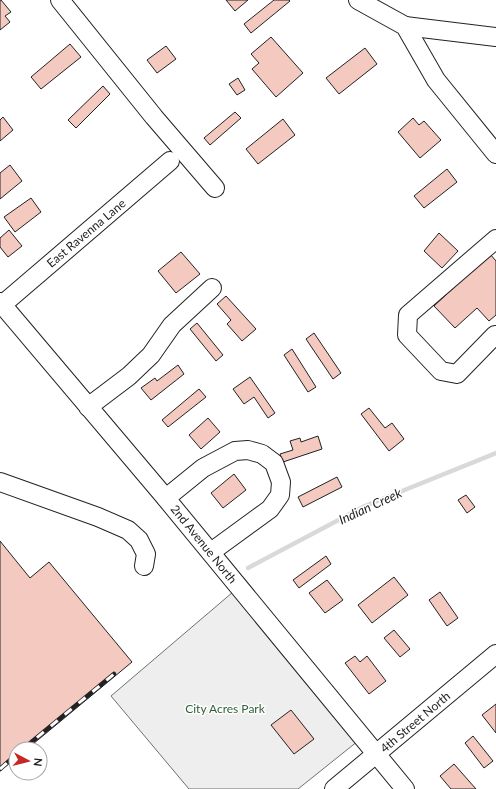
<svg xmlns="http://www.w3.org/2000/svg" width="496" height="789" font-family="Lato,sans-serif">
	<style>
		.green { fill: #eee; stroke: #6f6f6f }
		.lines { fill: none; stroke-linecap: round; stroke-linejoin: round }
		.stream { stroke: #d9d9d9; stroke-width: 4.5 }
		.building { fill: #f3c9c0; stroke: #222 }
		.minor-casing { stroke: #222; stroke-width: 20 }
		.minor { stroke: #fff; stroke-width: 18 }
		.rail-casing { stroke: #222; stroke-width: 4.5 }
		.rail { stroke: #fff; stroke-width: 3; stroke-dasharray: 9; stroke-linecap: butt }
		.labels { text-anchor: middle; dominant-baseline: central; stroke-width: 3; stroke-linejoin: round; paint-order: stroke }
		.street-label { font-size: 12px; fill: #222; stroke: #fff }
		.park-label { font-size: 12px; fill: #2f5e38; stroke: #fff }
		.water-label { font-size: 13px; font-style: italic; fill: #222; stroke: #fff }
	</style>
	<rect width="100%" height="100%" fill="#fff"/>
	<!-- green -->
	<path class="green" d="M233 592 358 741 298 789H189L111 696Z"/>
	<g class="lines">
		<!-- stream -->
		<path class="stream" d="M248 568 365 506 496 453"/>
	</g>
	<!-- building -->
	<g class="building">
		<path d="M0 0H1L11 12 5 16 10 22 0 30Z"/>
		<path d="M226 0H248L235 11Z"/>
		<path d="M274 0H289L290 1 251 33 244 24Z"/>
		<path d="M271 37 303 73 276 97 252 69 259 63 251 54Z"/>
		<path d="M70 44 81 57 41 89 31 77Z"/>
		<path d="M166 46 176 59 157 73 147 60Z"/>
		<path d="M365 48 377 64 339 94 326 78Z"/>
		<path d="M238 78 245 90 237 95 229 84Z"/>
		<path d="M103 86 110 94 76 128 68 120Z"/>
		<path d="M235 112 241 118 210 145 204 138Z"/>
		<path d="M3 117 13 130 0 141V120Z"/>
		<path d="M413 118 419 125 424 121 441 140 420 158 398 132Z"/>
		<path d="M283 119 295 135 258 164 246 149Z"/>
		<path d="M10 165 22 181 0 199V173Z"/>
		<path d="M447 169 457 182 424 208 414 196Z"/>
		<path d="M31 198 41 212 15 232 4 217Z"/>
		<path d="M9 230 22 246 8 257 0 247V238Z"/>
		<path d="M439 233 458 251 442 268 424 251Z"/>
		<path d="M181 252 200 274 176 293 158 271Z"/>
		<path d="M490 254 496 261V315L489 321 477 308 455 328 434 306Z"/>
		<path d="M226 296 256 329 242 341 227 324 231 320 217 304Z"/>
		<path d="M197 323 223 355 216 361 190 329Z"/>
		<path d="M314 333 341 373 333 379 306 339Z"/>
		<path d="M292 349 316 387 308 392 284 355Z"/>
		<path d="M178 365 184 374 151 400 141 388 155 378 157 381Z"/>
		<path d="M250 377 275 413 268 418 254 397 244 404 233 389Z"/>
		<path d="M199 389 206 397 168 427 162 420Z"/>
		<path d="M369 408 385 428 392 423 404 439 389 451 361 414Z"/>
		<path d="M208 418 220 432 201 449 189 435Z"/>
		<path d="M318 436 322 449 283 462 280 454 293 450 290 441 300 438 301 442Z"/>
		<path d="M234 474 246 490 223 508 211 493Z"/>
		<path d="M337 477 342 487 303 507 298 497Z"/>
		<path d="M466 495 475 507 467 513 458 500Z"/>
		<path d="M0 541 30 578 49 562 132 662 27 749H16V758L0 771Z"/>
		<path d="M326 556 331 564 299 588 293 580Z"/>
		<path d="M394 577 408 595 372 623 358 605Z"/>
		<path d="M327 580 343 600 325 613 309 593Z"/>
		<path d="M440 592 458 618 447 626 429 600Z"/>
		<path d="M394 630 410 649 400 657 384 638Z"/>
		<path d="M355 656 360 662 367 656 386 681 369 694 345 663Z"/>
		<path d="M496 704V733L482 715Z"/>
		<path d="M291 710 314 739 294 754 271 725Z"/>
		<path d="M473 736 493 761 484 768 465 743Z"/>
		<path d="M454 764 476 789H451L440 776Z"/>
	</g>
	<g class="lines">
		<defs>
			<g id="minor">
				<path d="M60 0 154 117 215 188"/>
				<path d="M358 0 405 26 436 80 496 154"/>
				<path d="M405 26 496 37"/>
				<path d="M0 302 164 496 405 789"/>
				<path d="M2 305 170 161"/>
				<path d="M495 335 457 374 441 371 407 335 408 315 496 239"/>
				<path d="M88 407 129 376 151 355 172 325 212 288"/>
				<path d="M0 482 98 517 128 530 139 540 146 554 144 566"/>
				<path d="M166 498 203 468 235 451 248 450 262 454 274 463 281 482 280 495 270 509 211 552"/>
				<path d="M334 789 496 654"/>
			</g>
		</defs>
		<!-- minor casing -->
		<use href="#minor" class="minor-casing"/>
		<!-- minor -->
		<use href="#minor" class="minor"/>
		<defs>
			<g id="rail">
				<path d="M23 749 114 674"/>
				<path d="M0 769 16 755"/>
			</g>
		</defs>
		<!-- rail casing -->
		<use href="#rail" class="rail-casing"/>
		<!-- rail -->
		<use href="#rail" class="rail"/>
	</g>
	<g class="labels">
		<!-- street labels -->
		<g class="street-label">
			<text transform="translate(86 233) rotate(-40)">East Ravenna Lane</text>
			<text transform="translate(204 544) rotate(51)">2nd Avenue North</text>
			<text transform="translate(415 722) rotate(-40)">4th Street North</text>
		</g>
		<!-- park labels -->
		<g class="park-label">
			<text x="225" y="708">City Acres Park</text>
		</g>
		<!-- water labels -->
		<g class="water-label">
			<text transform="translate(370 506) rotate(-25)">Indian Creek</text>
		</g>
	</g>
	<!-- north arrow -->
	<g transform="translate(28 761) rotate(97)"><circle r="19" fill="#ffffff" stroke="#a7a7a7"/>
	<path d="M0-3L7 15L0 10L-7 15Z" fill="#c62828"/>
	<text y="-6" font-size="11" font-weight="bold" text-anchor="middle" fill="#222222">N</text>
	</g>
</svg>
